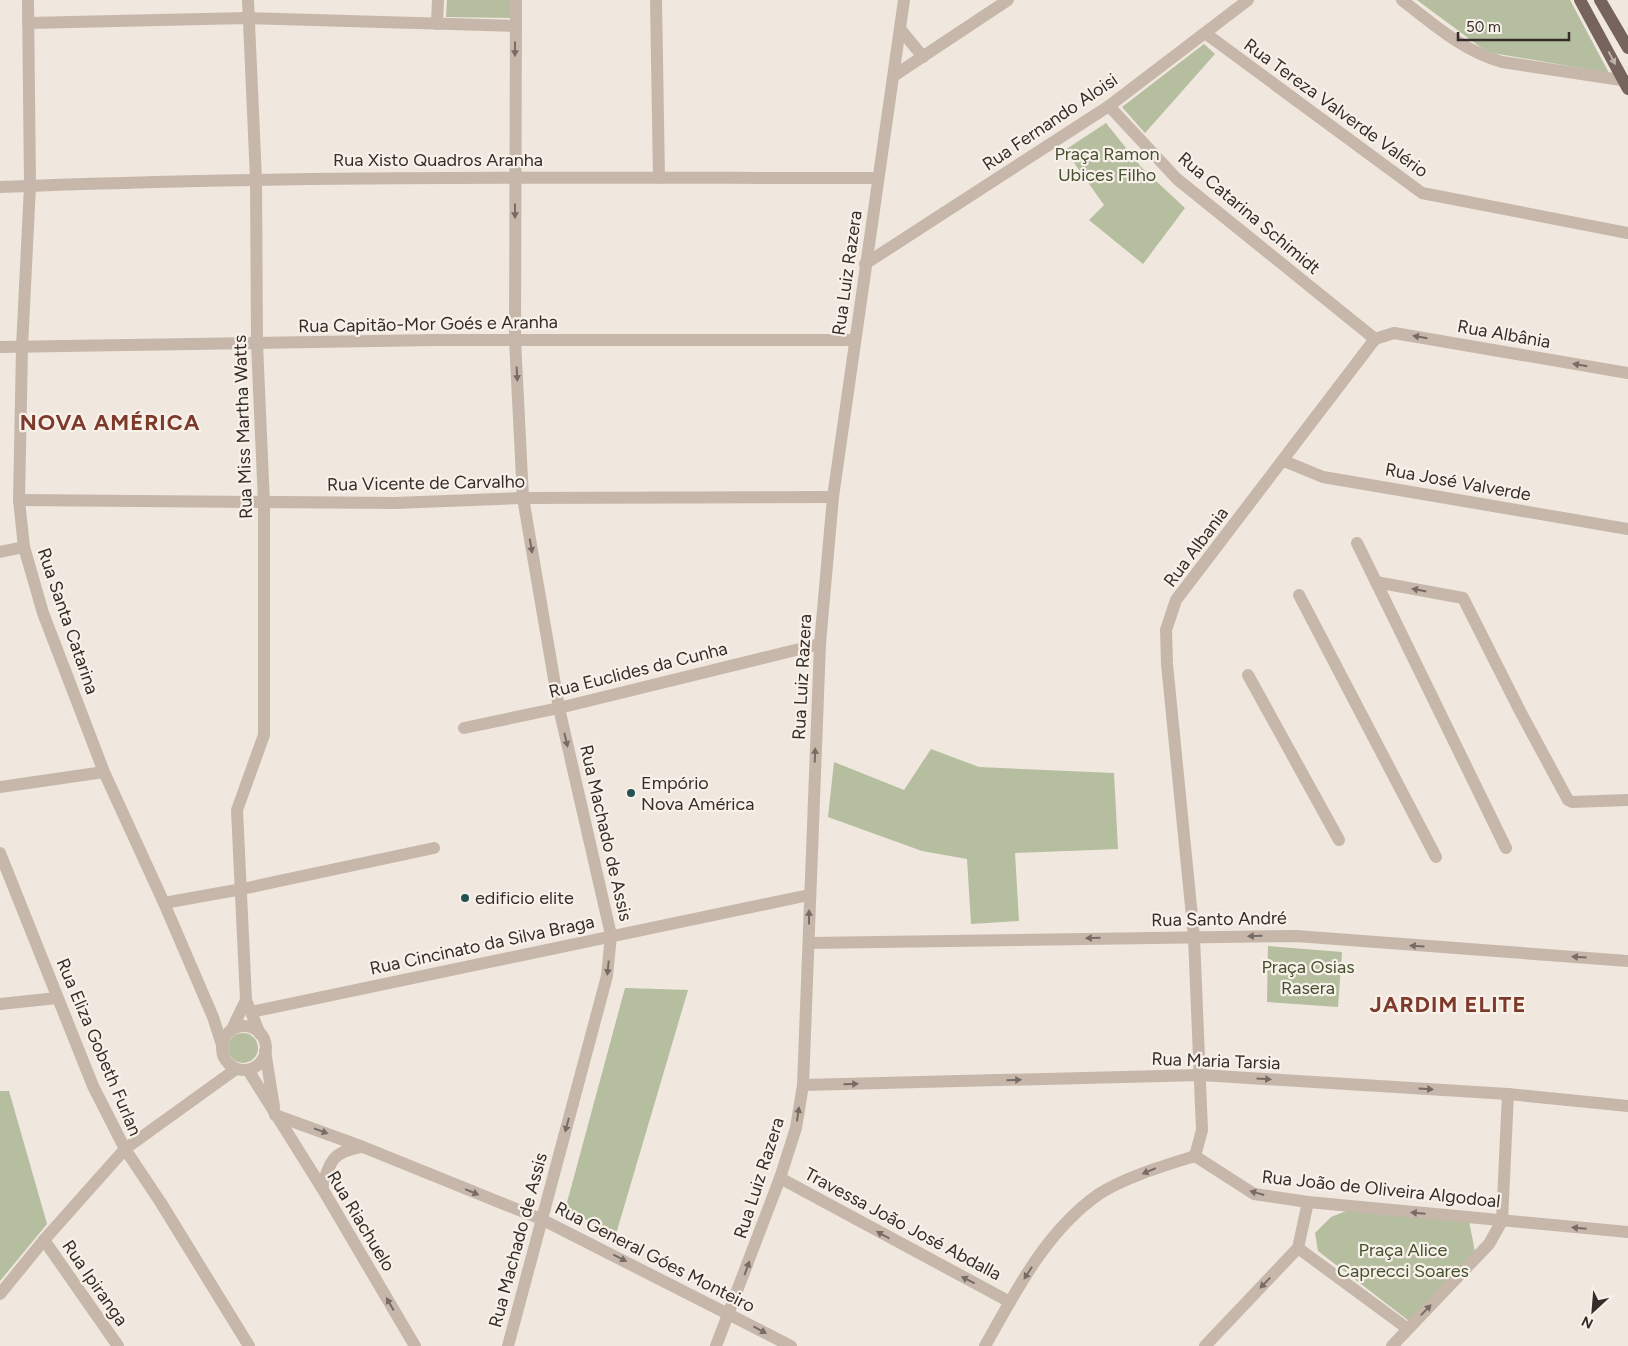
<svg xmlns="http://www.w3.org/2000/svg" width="1628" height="1346" font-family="Figtree,sans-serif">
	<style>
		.green { fill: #b5be9f }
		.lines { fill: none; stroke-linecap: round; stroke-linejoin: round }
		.minor { stroke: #c7b7ab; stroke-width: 12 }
		.major { stroke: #76645c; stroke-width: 12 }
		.oneway { fill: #776b64 }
		.oneway2 { fill: #beb2aa }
		.poi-dot { fill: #235253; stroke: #f8f1ea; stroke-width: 2 }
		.labels { text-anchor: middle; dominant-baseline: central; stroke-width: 4.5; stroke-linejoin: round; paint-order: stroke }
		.street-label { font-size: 18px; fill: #362d29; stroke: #f8f1ea }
		.park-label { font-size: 18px; fill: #46512f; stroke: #f8f1ea }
		.poi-label { font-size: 18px; fill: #362d29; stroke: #f8f1ea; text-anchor: start }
		.district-label { font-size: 22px; font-weight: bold; letter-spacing: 1px; fill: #7d3a2a; stroke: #f8f1ea }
	</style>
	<rect width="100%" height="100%" fill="#f0e7de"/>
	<!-- green -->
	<g class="green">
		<path d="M447 0H511V18L446 17Z"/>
		<path d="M1417 0H1570L1609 73 1487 52Z"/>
		<path d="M1204 44 1215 54 1145 133 1122 107Z"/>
		<path d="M1106 123 1142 168 1185 208 1143 264 1089 220 1104 205 1065 150Z"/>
		<path d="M931 749 979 767 1114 773 1118 849 1015 853 1019 921 971 924 967 859 922 851 828 817 834 762 904 790Z"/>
		<path d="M1268 946 1342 952 1338 1007 1267 1002Z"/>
		<path d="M625 988 688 990 616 1234 565 1210Z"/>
		<circle cx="243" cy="1048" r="15"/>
		<path d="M0 1091H9L47 1224 0 1281Z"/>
		<path d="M1349 1210 1469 1221 1475 1252 1409 1321 1318 1251 1315 1233 1331 1217Z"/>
	</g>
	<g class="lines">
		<!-- minor -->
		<g class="minor">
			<path d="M28 0 30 186 22 347 19 500 24 547 43 613 104 772 164 903 213 1017 222 1045"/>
			<path d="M248 0 256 179 257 344 264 503V735L237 810 246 1000 260 1034"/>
			<path d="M656 0 659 178"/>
			<path d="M1402 0C1433 24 1463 51 1502 62L1628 81"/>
			<path d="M28 23 247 18 515 26"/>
			<path d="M437 24 438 0"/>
			<path d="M901 30 923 57"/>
			<path d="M1205 33 1422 193 1628 233"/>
			<path d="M895 75 1008 0"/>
			<path d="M1109 106 1177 179 1375 339"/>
			<path d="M0 187C292 175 585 178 877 178"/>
			<path d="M865 264 1109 106 1248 0"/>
			<path d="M1375 339 1394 333 1628 373"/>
			<path d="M0 347 435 340H855"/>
			<path d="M1284 461 1323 477 1628 529"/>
			<path d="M19 500 395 503 523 498 833 497"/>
			<path d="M1357 543 1506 848"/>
			<path d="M0 552 24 547"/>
			<path d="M1376 582 1463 598 1520 711 1568 800 1572 802 1628 800"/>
			<path d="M1299 595 1436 857"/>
			<path d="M1248 675 1339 840"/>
			<path d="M464 728 559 708 820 644"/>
			<path d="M0 787 104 772"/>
			<path d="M0 853 93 1086 125 1149 161 1203 249 1346"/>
			<path d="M164 903 242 889 434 848"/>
			<path d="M809 943 1296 936 1628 961"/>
			<path d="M0 1004 57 998"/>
			<path d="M251 1012 809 895"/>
			<circle cx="244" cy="1048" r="22"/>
			<path d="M232 1029 246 1000"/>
			<path d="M265 1051 274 1107"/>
			<path d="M248 1070 322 1188 415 1346"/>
			<path d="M803 1085 1201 1075 1508 1094 1628 1106"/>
			<path d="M275 1115 363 1147 541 1219 791 1346"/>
			<path d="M1195 1156 1202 1130 1194 937 1167 664 1166 630 1176 600 1375 339"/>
			<path d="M1195 1156 1254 1194 1308 1202 1628 1232"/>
			<path d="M780 1178 1010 1302"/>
			<path d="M322 1188C330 1161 332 1152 361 1147"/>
			<path d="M44 1240 118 1346"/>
			<path d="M1298 1248 1408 1329"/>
			<path d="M0 1294 44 1240 125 1149 236 1069"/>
			<path d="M508 1346 607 976 611 935 559 708 523 498 515 340 516 0"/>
			<path d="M716 1346 780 1178 796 1128 803 1085 820 644 833 497 904 0"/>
			<path d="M985 1346C1016 1291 1046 1231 1099 1194 1125 1177 1166 1165 1195 1156"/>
			<path d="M1205 1346 1298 1248 1308 1202"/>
			<path d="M1392 1346 1489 1244 1502 1221 1508 1094"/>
		</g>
		<!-- major -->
		<g class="major">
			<path d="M1580 0 1628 89"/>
			<path d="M1600 0 1628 48"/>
		</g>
	</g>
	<!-- one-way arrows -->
	<defs><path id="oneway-solid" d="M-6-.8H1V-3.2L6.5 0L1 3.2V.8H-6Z" transform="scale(1.25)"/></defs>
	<g class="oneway">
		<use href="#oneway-solid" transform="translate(515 49) rotate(90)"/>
		<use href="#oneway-solid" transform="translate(515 211) rotate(90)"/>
		<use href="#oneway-solid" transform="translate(1420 337) rotate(-170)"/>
		<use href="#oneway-solid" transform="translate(1580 365) rotate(-170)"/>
		<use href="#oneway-solid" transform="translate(517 374) rotate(87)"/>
		<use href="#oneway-solid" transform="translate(531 546) rotate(80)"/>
		<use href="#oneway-solid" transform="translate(1419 590) rotate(-169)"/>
		<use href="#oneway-solid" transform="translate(566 740) rotate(77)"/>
		<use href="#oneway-solid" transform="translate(815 755) rotate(-88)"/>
		<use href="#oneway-solid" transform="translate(809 917) rotate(-90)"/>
		<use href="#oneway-solid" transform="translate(1255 936) rotate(179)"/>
		<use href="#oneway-solid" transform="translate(1093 938) rotate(179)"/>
		<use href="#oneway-solid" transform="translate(1417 946) rotate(-176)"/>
		<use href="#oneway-solid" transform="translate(1579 957) rotate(-176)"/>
		<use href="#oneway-solid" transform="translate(608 968) rotate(96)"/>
		<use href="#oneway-solid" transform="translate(1264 1079) rotate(4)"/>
		<use href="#oneway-solid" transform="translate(1014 1080) rotate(-1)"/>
		<use href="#oneway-solid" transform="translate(851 1084) rotate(-1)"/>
		<use href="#oneway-solid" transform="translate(1426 1089) rotate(4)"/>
		<use href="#oneway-solid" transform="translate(798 1114) rotate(-82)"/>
		<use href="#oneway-solid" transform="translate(567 1125) rotate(105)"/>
		<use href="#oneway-solid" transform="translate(321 1131) rotate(20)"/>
		<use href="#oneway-solid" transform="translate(1149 1171) rotate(157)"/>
		<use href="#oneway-solid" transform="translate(472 1192) rotate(23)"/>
		<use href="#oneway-solid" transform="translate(1257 1193) rotate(-164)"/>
		<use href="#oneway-solid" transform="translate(1418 1213) rotate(-175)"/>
		<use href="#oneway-solid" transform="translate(1579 1228) rotate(-175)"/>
		<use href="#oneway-solid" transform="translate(883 1235) rotate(-151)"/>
		<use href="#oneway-solid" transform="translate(620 1258) rotate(27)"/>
		<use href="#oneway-solid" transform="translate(747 1268) rotate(-70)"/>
		<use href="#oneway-solid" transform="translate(1028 1273) rotate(123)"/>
		<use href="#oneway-solid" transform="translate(968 1280) rotate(-153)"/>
		<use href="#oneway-solid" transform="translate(1265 1283) rotate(134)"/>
		<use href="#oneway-solid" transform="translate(390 1304) rotate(-120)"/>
		<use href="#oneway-solid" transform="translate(1426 1310) rotate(-46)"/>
		<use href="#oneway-solid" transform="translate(760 1330) rotate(28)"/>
	</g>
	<use class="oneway2" href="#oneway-solid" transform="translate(1612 58) rotate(62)"/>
	<!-- markers -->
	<g class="poi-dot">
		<circle cx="631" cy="793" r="5"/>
		<circle cx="465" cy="898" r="5"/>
	</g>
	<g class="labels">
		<!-- street labels -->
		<g class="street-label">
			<text transform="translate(1336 108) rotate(36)">Rua Tereza Valverde Valério</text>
			<text transform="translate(1050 122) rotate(-34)">Rua Fernando Aloisi</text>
			<text x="438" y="160">Rua Xisto Quadros Aranha</text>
			<text transform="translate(1249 213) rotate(40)">Rua Catarina Schimidt</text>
			<text transform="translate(847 273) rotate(-82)">Rua Luiz Razera</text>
			<text transform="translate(428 324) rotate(-1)">Rua Capitão-Mor Goés e Aranha</text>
			<text transform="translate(1504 334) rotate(10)">Rua Albânia</text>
			<text transform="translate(243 427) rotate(-92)">Rua Miss Martha Watts</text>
			<text transform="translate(1458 482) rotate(10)">Rua José Valverde</text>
			<text transform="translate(426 483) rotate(-1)">Rua Vicente de Carvalho</text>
			<text transform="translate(1196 547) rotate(-53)">Rua Albania</text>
			<text transform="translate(68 621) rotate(71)">Rua Santa Catarina</text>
			<text transform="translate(638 670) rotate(-14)">Rua Euclides da Cunha</text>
			<text transform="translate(802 677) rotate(-87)">Rua Luiz Razera</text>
			<text transform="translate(606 833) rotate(77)">Rua Machado de Assis</text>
			<text transform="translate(1219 919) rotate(-1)">Rua Santo André</text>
			<text transform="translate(482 945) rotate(-12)">Rua Cincinato da Silva Braga</text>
			<text transform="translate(99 1047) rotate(67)">Rua Eliza Gobeth Furlan</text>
			<text transform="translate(1216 1061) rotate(2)">Rua Maria Tarsia</text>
			<text transform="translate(759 1178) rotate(-72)">Rua Luiz Razera</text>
			<text transform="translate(1381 1189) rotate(6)">Rua João de Oliveira Algodoal</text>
			<text transform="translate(361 1221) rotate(59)">Rua Riachuelo</text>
			<text transform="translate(903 1224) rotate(28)">Travessa João José Abdalla</text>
			<text transform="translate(518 1240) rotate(-75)">Rua Machado de Assis</text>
			<text transform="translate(655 1257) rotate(27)">Rua General Góes Monteiro</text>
			<text transform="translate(95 1283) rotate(55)">Rua Ipiranga</text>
		</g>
		<!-- park labels -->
		<g class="park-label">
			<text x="1107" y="154">Praça Ramon<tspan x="1107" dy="21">Ubices Filho</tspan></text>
			<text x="1308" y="967">Praça Osias<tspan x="1308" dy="21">Rasera</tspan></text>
			<text x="1403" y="1250">Praça Alice<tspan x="1403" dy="21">Caprecci Soares</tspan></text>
		</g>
		<!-- poi labels -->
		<g class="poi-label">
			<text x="641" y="783">Empório<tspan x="641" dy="21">Nova América</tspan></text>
			<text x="475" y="898">edificio elite</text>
		</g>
		<!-- district labels -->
		<g class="district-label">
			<text x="110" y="422">NOVA AMÉRICA</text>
			<text x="1448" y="1004">JARDIM ELITE</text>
		</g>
	</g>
	<!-- north arrow -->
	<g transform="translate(1593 1311) rotate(206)" stroke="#f8f1ea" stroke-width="4" paint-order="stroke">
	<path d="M0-4L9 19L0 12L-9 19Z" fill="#362d29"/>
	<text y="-8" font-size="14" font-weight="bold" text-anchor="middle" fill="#362d29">N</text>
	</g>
	<!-- scale -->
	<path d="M1458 32v8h111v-8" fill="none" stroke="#362d29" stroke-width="2.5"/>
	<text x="1466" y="32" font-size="15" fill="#362d29" stroke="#f8f1ea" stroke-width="4" paint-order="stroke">50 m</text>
</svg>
